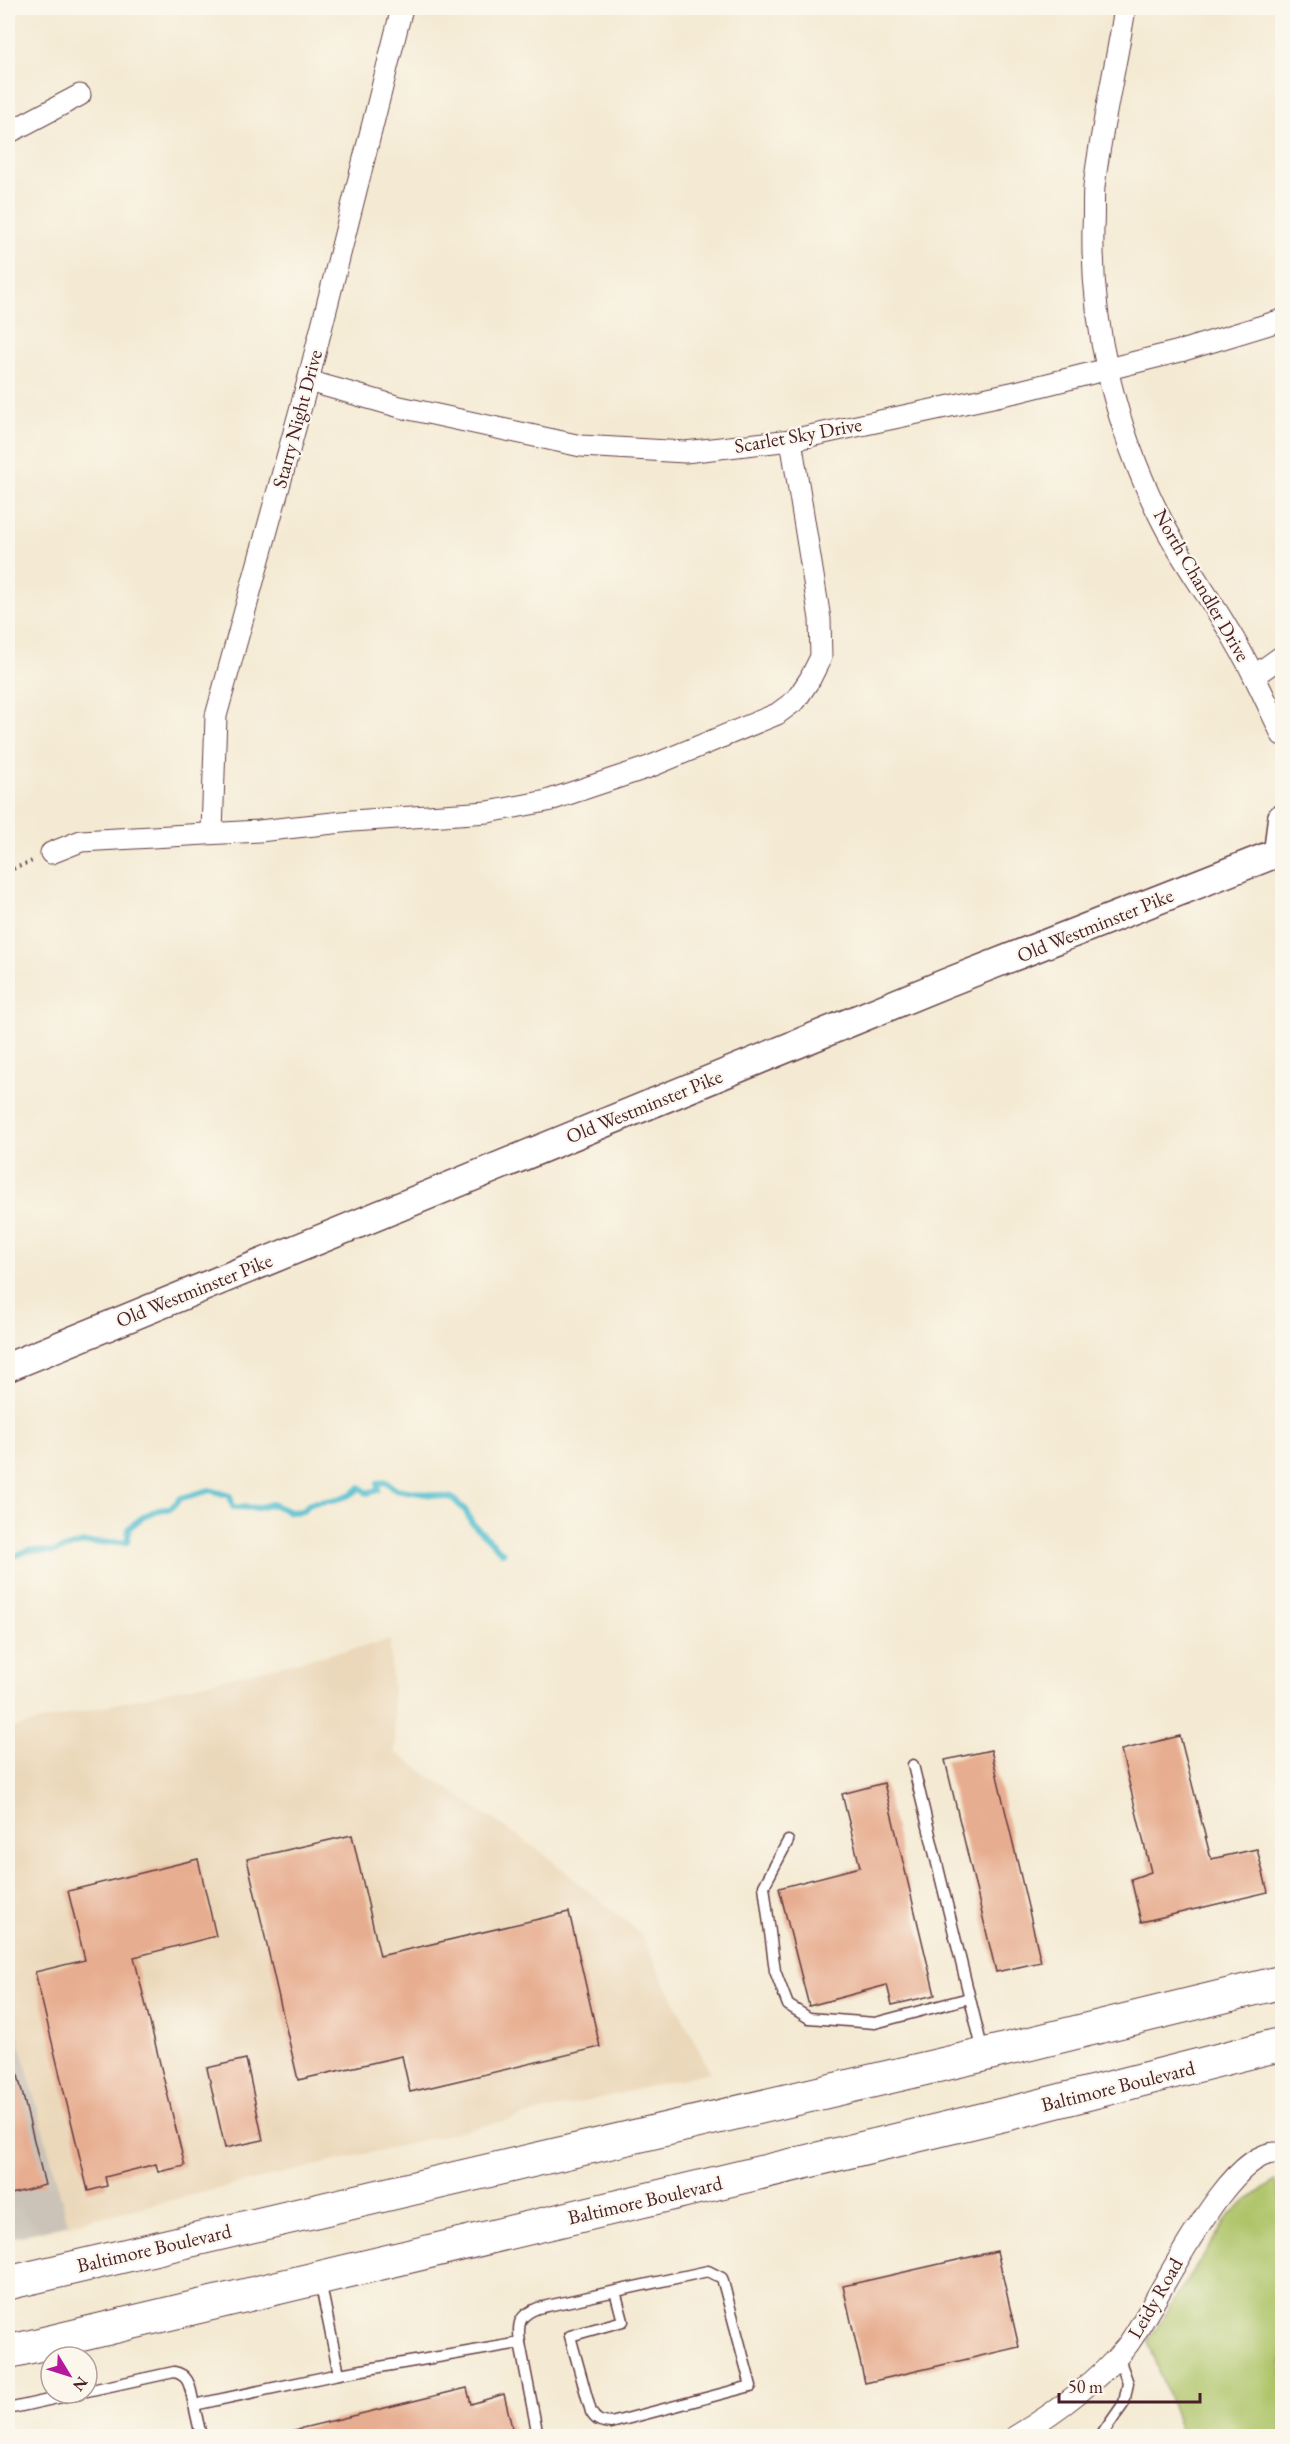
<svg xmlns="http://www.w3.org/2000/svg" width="1290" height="2444" font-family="'EB Garamond',serif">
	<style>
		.built { fill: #ebd8ba }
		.industrial { fill: #cbc3b8 }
		.green { fill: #aec469; stroke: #7c724a; stroke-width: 1.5 }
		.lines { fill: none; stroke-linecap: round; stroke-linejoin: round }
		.stream { stroke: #54bfd0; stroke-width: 6 }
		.building { fill: #e7ad90 }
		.lane-casing { stroke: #643d44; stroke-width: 13 }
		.street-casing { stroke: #643d44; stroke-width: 23 }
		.secondary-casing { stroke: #643d44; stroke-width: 31 }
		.highway-casing { stroke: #643d44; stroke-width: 35 }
		.path { stroke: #643d44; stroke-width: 4; stroke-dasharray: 1.5 4.5; stroke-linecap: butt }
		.lane { stroke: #fff; stroke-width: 10 }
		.street { stroke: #fff; stroke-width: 21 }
		.secondary { stroke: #fff; stroke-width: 28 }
		.highway { stroke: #fff; stroke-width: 33 }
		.labels { text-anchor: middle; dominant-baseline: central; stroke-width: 4.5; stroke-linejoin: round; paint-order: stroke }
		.street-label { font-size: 20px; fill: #4a1f2b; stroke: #fbf7ec }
	</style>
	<rect width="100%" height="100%" fill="#fbf7ec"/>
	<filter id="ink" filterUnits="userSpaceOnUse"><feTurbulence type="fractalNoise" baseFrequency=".0167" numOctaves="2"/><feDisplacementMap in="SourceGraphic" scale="12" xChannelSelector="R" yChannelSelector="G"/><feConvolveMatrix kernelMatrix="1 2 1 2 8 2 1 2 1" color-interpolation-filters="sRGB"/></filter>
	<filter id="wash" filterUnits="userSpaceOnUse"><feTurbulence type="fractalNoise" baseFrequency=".008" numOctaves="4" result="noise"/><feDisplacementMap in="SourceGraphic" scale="24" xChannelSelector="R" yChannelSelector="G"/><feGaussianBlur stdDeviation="1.35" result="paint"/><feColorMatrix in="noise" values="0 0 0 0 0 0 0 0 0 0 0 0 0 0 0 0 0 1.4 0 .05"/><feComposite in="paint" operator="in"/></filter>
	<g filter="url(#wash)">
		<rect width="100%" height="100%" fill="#f4ead3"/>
		<!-- built -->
		<path class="built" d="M390 1640 396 1753 544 1854 640 1933 710 2072 8 2239V1729Z"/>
		<!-- industrial -->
		<path class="industrial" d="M8 1997 68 2224 8 2239Z"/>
		<!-- green -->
		<path class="green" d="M1275 2181 1282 2204V2436H1183L1148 2341 1231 2213Z"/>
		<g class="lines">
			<!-- stream -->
			<path class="stream" d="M8 1559 29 1550 53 1552 83 1543 127 1542 129 1528C141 1518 153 1508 170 1509L181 1498 210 1490 230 1496 233 1507 258 1508 272 1504 290 1512 303 1511 310 1503C326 1501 349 1500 360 1487L367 1493 378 1490V1483L386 1482 395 1489 452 1498 465 1510 472 1523 503 1553"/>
		</g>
		<g id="blocks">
			<!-- building -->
			<g class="building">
				<path d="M1180 1736 1211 1859 1257 1849 1268 1892 1141 1922 1131 1879 1151 1872 1121 1750Z"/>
				<path d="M991 1750 1041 1962 996 1972 945 1760Z"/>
				<path d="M884 1783 935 1995 892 2005 887 1985 809 2006 779 1888 860 1867 842 1794Z"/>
				<path d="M352 1835 380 1956 569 1912 600 2047 410 2092 402 2056 298 2080 247 1859Z"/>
				<path d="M198 1859 216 1936 134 1957 185 2166 158 2172 156 2164 105 2177 107 2186 88 2191 35 1972 85 1960 68 1891Z"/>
				<path d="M13 2055 45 2185 8 2195V2056Z"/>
				<path d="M246 2059 263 2140 225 2148 207 2068Z"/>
				<path d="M997 2251 1019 2347 865 2383 843 2286Z"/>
				<path d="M467 2388 471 2404 504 2394 514 2436H291L290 2431Z"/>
			</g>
		</g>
	</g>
	<g filter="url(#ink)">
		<use href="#blocks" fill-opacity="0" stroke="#643d44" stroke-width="1.5"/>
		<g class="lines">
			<defs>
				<g id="lane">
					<path d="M913 1765 983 2052"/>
					<path d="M788 1841 764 1886 775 1971 788 2005 809 2018 875 2023 969 1998"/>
					<path d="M320 2281 339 2374"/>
					<path d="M520 2343C517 2323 519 2315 538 2308L708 2271 722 2278 751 2386 611 2423C601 2422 596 2421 591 2412L570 2336 623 2321 615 2291"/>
					<path d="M87 2391 174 2372C191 2375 190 2390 194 2405"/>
					<path d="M8 2409 80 2393"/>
					<path d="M201 2436 194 2405 339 2374 520 2343 538 2436"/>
					<path d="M1101 2436 1124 2403 1128 2383 1118 2356"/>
				</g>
				<g id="street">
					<path d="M1125 8C1116 67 1101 127 1094 187 1093 200 1094 214 1093 228 1091 328 1115 427 1160 517 1179 556 1204 589 1226 626 1248 661 1265 698 1282 735"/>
					<path d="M8 133 80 95"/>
					<path d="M308 381 400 407 581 446 685 452 791 440 1016 392 1184 350 1282 320"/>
					<path d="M1254 676 1282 656"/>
					<path d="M212 832 216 716 308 381 402 8"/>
					<path d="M51 853 81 841 259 831 352 821 488 812 547 801 649 767 777 714 796 700 810 679 821 657 820 619 791 440"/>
					<path d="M1016 2436C1056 2412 1096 2383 1126 2347 1154 2313 1230 2138 1282 2154"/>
				</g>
				<g id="secondary">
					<path d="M1282 818 1279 844 1282 851"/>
					<path d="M8 1367 946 983 1282 851"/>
				</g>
				<g id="highway">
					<path d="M8 2283 983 2055 1282 1982"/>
					<path d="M8 2352 1023 2110 1282 2044"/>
				</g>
			</defs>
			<!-- lane casing -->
			<use href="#lane" class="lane-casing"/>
			<!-- street casing -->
			<use href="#street" class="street-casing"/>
			<!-- secondary casing -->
			<use href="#secondary" class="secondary-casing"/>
			<!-- highway casing -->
			<use href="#highway" class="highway-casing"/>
			<!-- path -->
			<path class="path" d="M8 871 35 860"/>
			<!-- lane -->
			<use href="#lane" class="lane"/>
			<!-- street -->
			<use href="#street" class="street"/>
			<!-- secondary -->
			<use href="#secondary" class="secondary"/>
			<!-- highway -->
			<use href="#highway" class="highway"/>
		</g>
	</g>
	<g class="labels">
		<!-- street labels -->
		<g class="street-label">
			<text transform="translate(297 419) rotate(-75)">Starry Night Drive</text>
			<text transform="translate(798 435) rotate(-10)">Scarlet Sky Drive</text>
			<text transform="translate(1202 585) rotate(60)">North Chandler Drive</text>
			<text transform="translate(1095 925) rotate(-22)">Old Westminster Pike</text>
			<text transform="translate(644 1106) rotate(-22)">Old Westminster Pike</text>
			<text transform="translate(194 1290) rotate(-22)">Old Westminster Pike</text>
			<text transform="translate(1118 2086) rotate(-14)">Baltimore Boulevard</text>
			<text transform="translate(645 2200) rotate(-13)">Baltimore Boulevard</text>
			<text transform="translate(154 2248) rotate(-13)">Baltimore Boulevard</text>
			<text transform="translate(1155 2298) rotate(-60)">Leidy Road</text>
		</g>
	</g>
	<!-- margin -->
	<rect width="1290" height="2444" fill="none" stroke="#fbf7ec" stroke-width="30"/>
	<!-- north arrow -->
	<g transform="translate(69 2375) rotate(128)"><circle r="28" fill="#fbf7ec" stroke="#b4a19f" stroke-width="1.5"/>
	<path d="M0-4.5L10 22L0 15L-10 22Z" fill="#b5179e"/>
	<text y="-9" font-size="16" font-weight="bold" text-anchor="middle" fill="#4a1f2b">N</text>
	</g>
	<!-- scale -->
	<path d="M1059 2393v9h141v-9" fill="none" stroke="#4a1f2b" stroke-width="3"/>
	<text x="1068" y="2393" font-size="18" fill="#4a1f2b" stroke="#fbf7ec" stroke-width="4.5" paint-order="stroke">50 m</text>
</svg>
